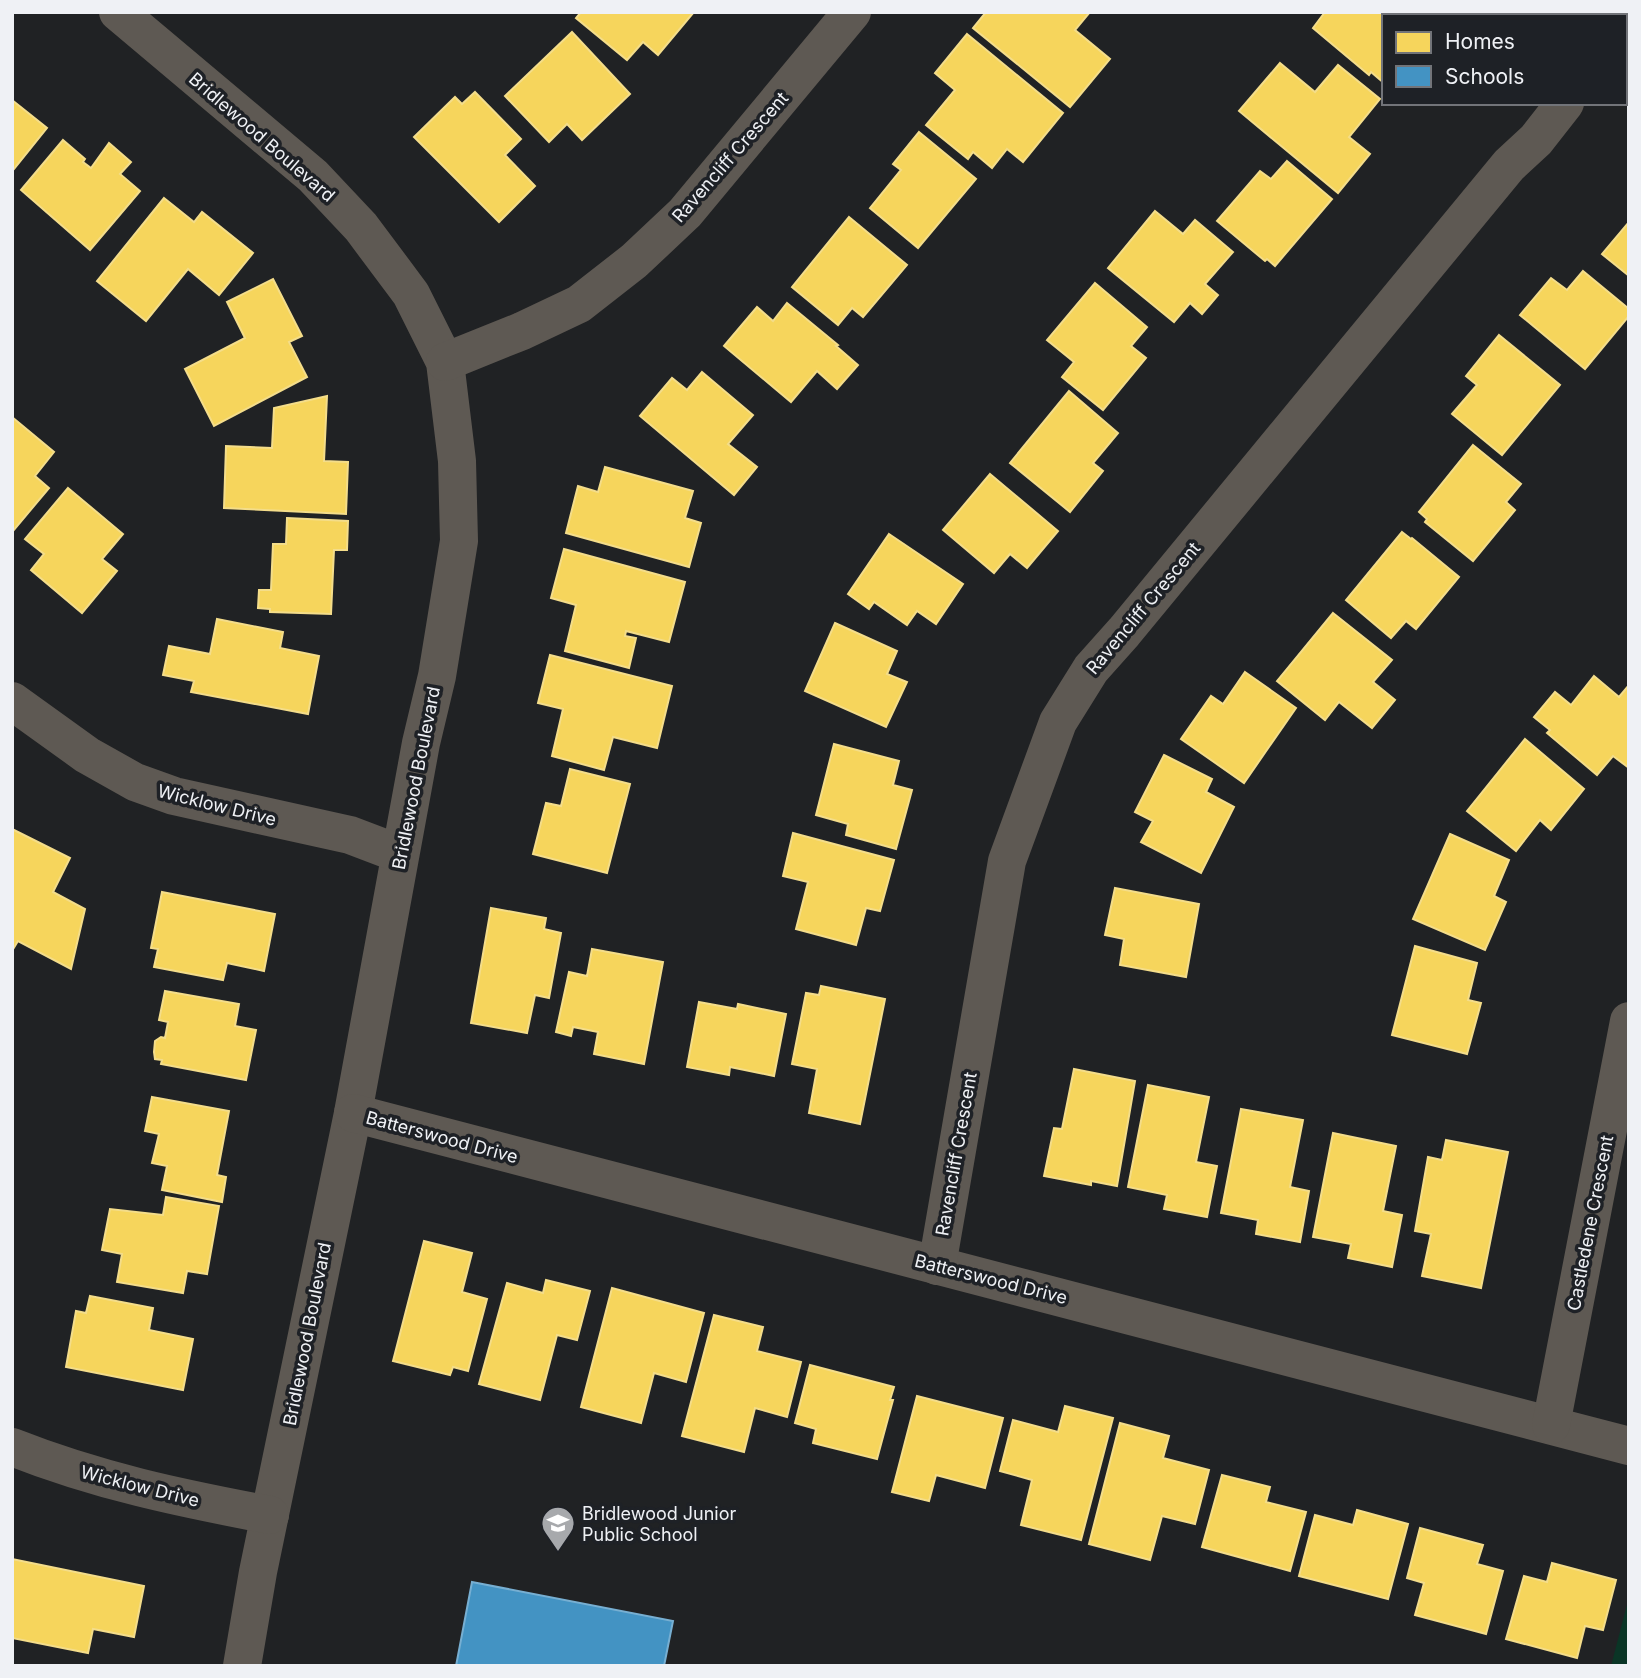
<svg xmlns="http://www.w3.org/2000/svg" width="1641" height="1678" font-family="Inter,sans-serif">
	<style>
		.green { fill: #0a3526 }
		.homes { fill: #f6d55c; stroke: #f4dd8a; stroke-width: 2 }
		.schools { fill: #4393c3; stroke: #77afd2; stroke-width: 2 }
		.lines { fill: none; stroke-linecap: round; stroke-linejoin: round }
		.minor { stroke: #5e5953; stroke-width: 38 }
		.labels { text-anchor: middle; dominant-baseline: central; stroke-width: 7; stroke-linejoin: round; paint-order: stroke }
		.street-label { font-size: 18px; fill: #eff1f5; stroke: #1e2126 }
		.poi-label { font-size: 18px; fill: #eff1f5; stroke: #1e2126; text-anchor: start }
	</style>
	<rect width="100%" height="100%" fill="#202224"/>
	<!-- green -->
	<path class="green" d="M1629 1597V1666H1611Z"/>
	<!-- homes -->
	<g class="homes">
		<path d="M581 12H694L658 55 643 42 627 60 576 18Z"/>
		<path d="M986 12H1090L1075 30 1110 59 1070 107 973 28Z"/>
		<path d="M1325 12H1413L1417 16H1384V83L1371 72 1369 75 1313 28Z"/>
		<path d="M572 32 630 94 582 140 567 124 549 142 505 96Z"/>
		<path d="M967 34 1063 113 1023 162 1007 149 992 168 973 152 968 159 926 125 955 90 935 73Z"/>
		<path d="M1280 63 1315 92 1338 65 1380 99 1349 137 1370 154 1338 193 1239 111Z"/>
		<path d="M475 92 521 139 505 155 535 186 499 222 414 137 455 97 462 104Z"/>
		<path d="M12 100 47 128 14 169 12 168Z"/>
		<path d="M919 132 976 179 918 248 870 208 901 170 893 164Z"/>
		<path d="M63 140 85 159 83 162 91 168 109 143 131 162 120 174 140 191 90 250 21 190Z"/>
		<path d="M1287 161 1332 199 1275 266 1267 259 1265 261 1217 221 1260 171 1271 179Z"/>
		<path d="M164 198 194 222 202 212 253 253 219 295 188 269 146 321 97 281Z"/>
		<path d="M1155 211 1183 234 1195 220 1233 252 1205 284 1218 295 1202 314 1190 303 1174 322 1108 268Z"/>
		<path d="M849 217 907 265 863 317 852 308 838 325 792 287Z"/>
		<path d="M1629 222V276L1602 254Z"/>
		<path d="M1583 271 1629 309V316L1585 369 1520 315 1551 278 1567 290Z"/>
		<path d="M273 279 302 336 289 342 307 377 214 426 185 369 245 338 227 302Z"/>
		<path d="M1095 283 1147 327 1131 346 1146 358 1103 410 1062 377 1074 362 1047 340Z"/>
		<path d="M787 303 838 345 836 346 858 365 837 389 817 371 791 402 724 346 757 307 773 321Z"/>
		<path d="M1499 335 1560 385 1502 455 1452 414 1477 385 1466 376Z"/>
		<path d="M702 372 753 415 728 444 757 467 734 495 640 416 672 378 687 390Z"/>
		<path d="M1069 391 1118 433 1093 463 1103 471 1070 512 1010 463Z"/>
		<path d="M327 396 324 461 348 462 346 514 224 508 226 446 272 448 274 408Z"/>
		<path d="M12 417 54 452 35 476 49 488 13 531Z"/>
		<path d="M1473 445 1521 484 1506 502 1515 510 1473 561 1425 522 1427 519 1419 512Z"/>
		<path d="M605 467 693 491 685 518 701 523 689 567 566 533 578 486 598 492Z"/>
		<path d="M990 474 1058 531 1027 568 1010 554 994 573 943 530Z"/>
		<path d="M68 488 123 534 102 559 117 571 82 613 31 570 44 554 25 539Z"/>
		<path d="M287 518 348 521 347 550H334L331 614 270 612V609L258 608 259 590H271L273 544H286Z"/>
		<path d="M1402 532 1411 539 1412 538 1459 577 1416 629 1406 621 1391 638 1346 600Z"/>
		<path d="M889 534 963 584 936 624 917 611 907 625 874 602 869 609 848 594Z"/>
		<path d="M564 549 685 582 669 642 626 631 625 636 636 638 629 668 565 651 576 605 551 598Z"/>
		<path d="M1333 613 1392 660 1373 682 1395 700 1372 728 1339 702 1325 720 1277 681Z"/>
		<path d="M217 619 283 632 280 648 319 656 308 714 191 692 194 681 163 675 169 646 210 654Z"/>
		<path d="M835 623 897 651 887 674 907 682 886 727 805 691Z"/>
		<path d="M550 655 672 686 657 748 613 737 604 770 552 756 563 709 538 703Z"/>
		<path d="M1245 672 1296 708 1244 783 1181 739 1211 696 1223 704Z"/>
		<path d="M1594 676 1619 697 1629 685V768L1613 756 1597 775 1547 733 1550 730 1534 717 1555 692 1571 705Z"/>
		<path d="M1525 739 1584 789 1551 830 1540 820 1516 851 1467 811Z"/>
		<path d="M834 744 899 761 893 785 912 790 896 849 846 835 848 824 816 815Z"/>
		<path d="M1164 755 1212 779 1206 792 1234 807 1201 873 1141 842 1153 821 1135 812Z"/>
		<path d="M570 769 630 784 607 873 533 854 546 803 561 806Z"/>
		<path d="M12 829 70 858 53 892 85 909 71 969 18 941 12 951Z"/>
		<path d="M793 833 894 860 880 911 866 908 856 945 796 929 808 882 783 876Z"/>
		<path d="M1450 834 1509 860 1494 896 1506 902 1485 950 1413 919Z"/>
		<path d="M1115 888 1199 904 1186 977 1120 965 1124 939 1105 935Z"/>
		<path d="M162 892 275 914 264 971 227 963 223 980 154 967 158 949 151 948Z"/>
		<path d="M491 908 546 918 544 929 561 933 549 998 535 995 527 1033 471 1023Z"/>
		<path d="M1415 946 1477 963 1468 1000 1481 1003 1467 1054 1392 1035Z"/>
		<path d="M592 949 663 962 644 1064 594 1054 598 1032 573 1027 571 1036 556 1032 569 972 587 976Z"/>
		<path d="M821 986 885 999 860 1124 809 1113 817 1069 792 1064 806 993 819 995Z"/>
		<path d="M165 991 239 1004 235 1026 256 1030 246 1080 161 1064 162 1060 155 1059 154 1052 155 1041 161 1037 165 1038 168 1022 159 1020Z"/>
		<path d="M699 1002 737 1009 738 1004 786 1014 774 1076 730 1067 729 1075 687 1067Z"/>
		<path d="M1074 1069 1135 1081 1117 1186 1091 1181V1185L1044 1176 1054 1128 1062 1129Z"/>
		<path d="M1148 1085 1209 1097 1196 1162 1217 1166 1207 1217 1164 1209 1167 1195 1128 1187Z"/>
		<path d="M152 1097 229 1111 217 1175 226 1177 222 1202 162 1190 167 1166 152 1163 159 1134 145 1131Z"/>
		<path d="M1241 1109 1303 1120 1290 1187 1309 1191 1300 1242 1256 1234 1258 1220 1221 1213Z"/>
		<path d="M1333 1133 1396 1146 1383 1211 1402 1215 1392 1267 1348 1258 1351 1244 1313 1237Z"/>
		<path d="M1446 1140 1508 1152 1481 1288 1422 1276 1431 1234 1415 1231 1428 1157 1442 1160Z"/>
		<path d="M166 1197 219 1206 207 1274 187 1271 183 1293 117 1282 122 1254 102 1250 110 1209 163 1215Z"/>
		<path d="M424 1241 472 1253 462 1292 487 1299 468 1371 453 1367 450 1375 393 1361Z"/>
		<path d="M546 1280 590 1291 577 1340 557 1335 540 1400 479 1384 507 1283 543 1293Z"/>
		<path d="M612 1288 704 1313 686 1382 654 1373 641 1423 581 1407Z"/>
		<path d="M90 1296 153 1308 149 1330 193 1339 183 1390 66 1367 76 1311 86 1313Z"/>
		<path d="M714 1315 763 1327 757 1351 801 1362 787 1417 755 1408 744 1452 682 1436Z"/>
		<path d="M810 1365 894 1387 890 1400H893L877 1459 813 1443 816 1429 795 1423Z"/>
		<path d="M917 1396 1003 1418 985 1488 936 1475 929 1501 892 1492Z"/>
		<path d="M1065 1406 1113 1418 1081 1540 1021 1525 1032 1480 1000 1471 1013 1420 1058 1432Z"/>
		<path d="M1120 1423 1169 1436 1163 1458 1209 1470 1195 1524 1162 1516 1150 1560 1089 1544Z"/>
		<path d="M1222 1475 1270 1487 1266 1502 1306 1512 1290 1571 1202 1547Z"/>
		<path d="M1357 1510 1408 1524 1388 1599 1299 1576 1315 1515 1353 1525Z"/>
		<path d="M1420 1528 1483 1545 1477 1564 1503 1571 1486 1634 1415 1615 1424 1583 1407 1578Z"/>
		<path d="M12 1559 144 1586 134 1637 93 1629 88 1653 12 1638Z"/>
		<path d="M1552 1563 1616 1580 1603 1630 1585 1626 1577 1658 1506 1639 1524 1576 1547 1582Z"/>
	</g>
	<!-- schools -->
	<path class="schools" d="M472 1582 673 1621 664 1666H456Z"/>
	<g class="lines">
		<!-- minor -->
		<g class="minor">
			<path d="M118 12 313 176 361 227 411 294 445 362 457 461 459 541 437 676 421 743 353 1113 258 1572 242 1666"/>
			<path d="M1574 12 1577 16"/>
			<path d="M445 362 522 331 579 304 634 261 685 213 852 12"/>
			<path d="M12 701 87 755 135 782 174 796 350 835 400 854"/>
			<path d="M353 1113 1629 1446"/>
			<path d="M937 1266 1007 861 1058 722 1091 669 1124 632 1509 165 1536 140 1565 103"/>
			<path d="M1551 1425 1629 1021"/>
			<path d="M12 1447C98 1481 180 1498 270 1515"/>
		</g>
	</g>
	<!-- icons -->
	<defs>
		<symbol id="school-pin" viewBox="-11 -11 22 30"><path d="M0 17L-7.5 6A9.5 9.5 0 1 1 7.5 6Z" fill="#a7a9ac" stroke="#1e2126"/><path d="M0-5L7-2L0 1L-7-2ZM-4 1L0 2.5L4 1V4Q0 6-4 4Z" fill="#fff"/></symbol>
	</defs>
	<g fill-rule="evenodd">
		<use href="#school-pin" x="539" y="1504" width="38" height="52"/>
	</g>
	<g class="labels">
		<!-- street labels -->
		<g class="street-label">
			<text transform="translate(262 137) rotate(41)">Bridlewood Boulevard</text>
			<text transform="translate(730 157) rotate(-49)">Ravencliff Crescent</text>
			<text transform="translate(1143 608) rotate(-50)">Ravencliff Crescent</text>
			<text transform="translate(416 778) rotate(-79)">Bridlewood Boulevard</text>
			<text transform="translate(217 805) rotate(14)">Wicklow Drive</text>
			<text transform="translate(442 1137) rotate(15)">Batterswood Drive</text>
			<text transform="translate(956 1154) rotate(-80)">Ravencliff Crescent</text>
			<text transform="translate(1590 1223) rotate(-79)">Castledene Crescent</text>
			<text transform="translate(991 1279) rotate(14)">Batterswood Drive</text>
			<text transform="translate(307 1334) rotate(-79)">Bridlewood Boulevard</text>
			<text transform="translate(140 1486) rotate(14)">Wicklow Drive</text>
		</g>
		<!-- poi labels -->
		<g class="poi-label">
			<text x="582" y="1513">Bridlewood Junior<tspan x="582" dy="21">Public School</tspan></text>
		</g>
	</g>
	<!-- border -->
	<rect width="1641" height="1678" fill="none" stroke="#eff1f5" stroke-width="28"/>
	<!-- legend -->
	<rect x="1382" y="14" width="245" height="91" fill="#1e2126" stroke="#727479" stroke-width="2"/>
	<rect x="1396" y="32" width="35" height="21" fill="#f6d55c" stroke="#727479" stroke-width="2"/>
	<text x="1445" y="49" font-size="21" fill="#eff1f5">Homes</text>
	<rect x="1396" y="66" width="35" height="21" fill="#4393c3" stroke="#727479" stroke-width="2"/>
	<text x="1445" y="84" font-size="21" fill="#eff1f5">Schools</text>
</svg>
